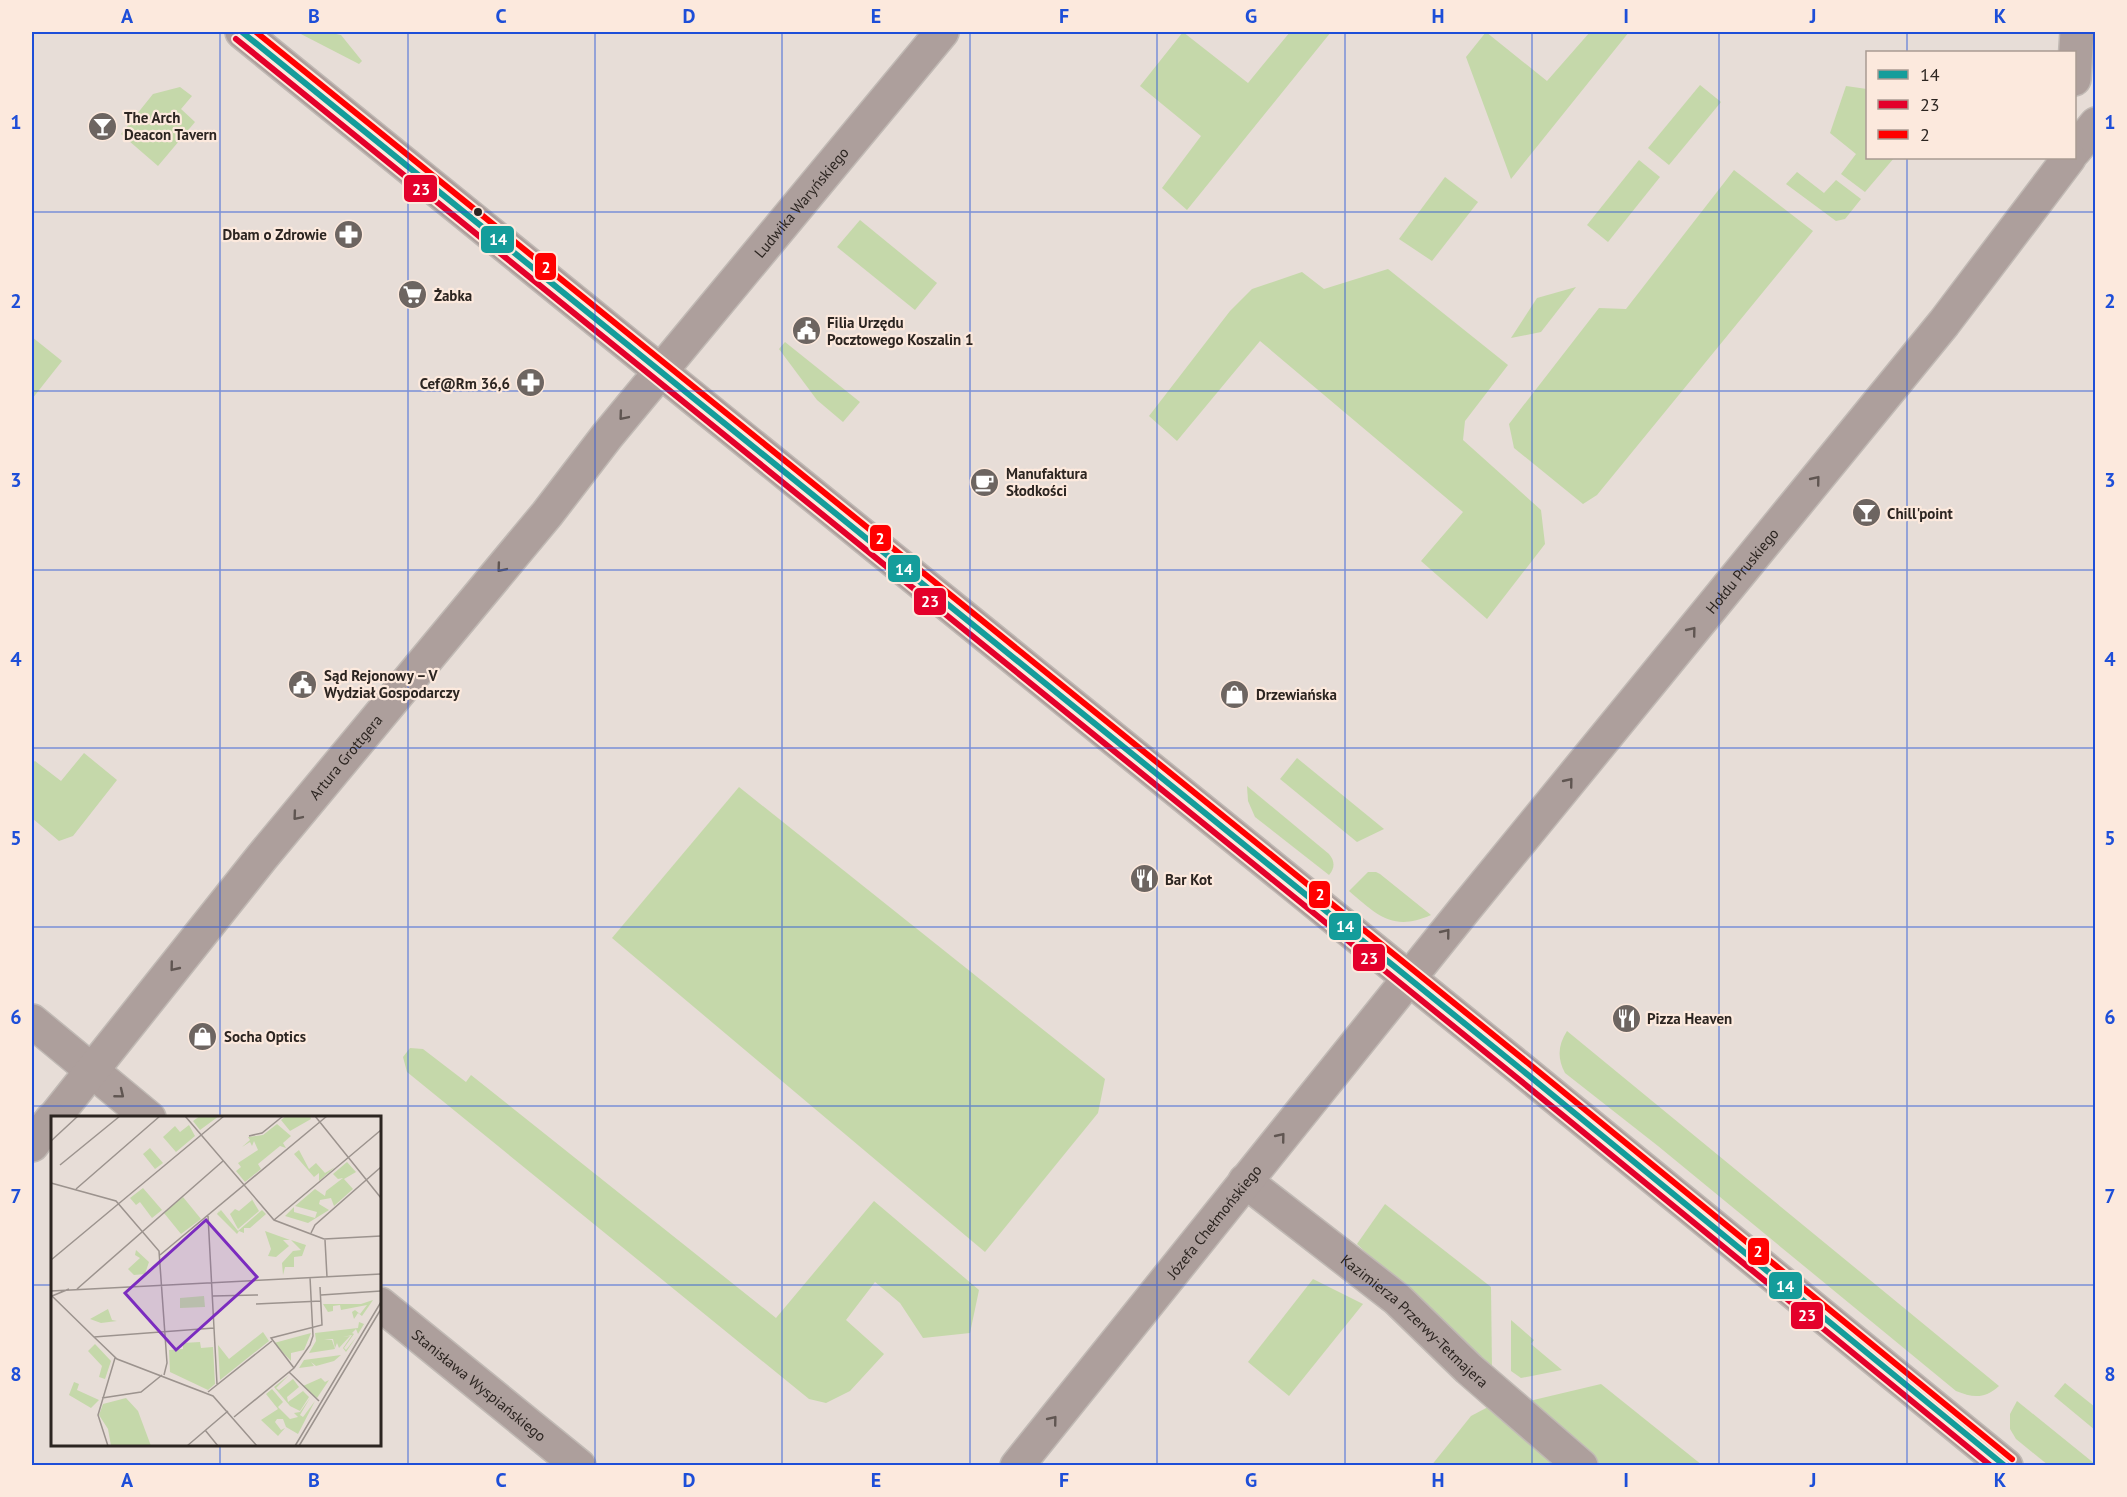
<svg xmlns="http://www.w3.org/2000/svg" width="2127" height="1497" font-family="'PT Sans',sans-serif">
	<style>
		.green { fill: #c5d8aa }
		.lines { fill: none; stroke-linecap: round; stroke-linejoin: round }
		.minor-casing { stroke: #c0b9b4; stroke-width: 36 }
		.tertiary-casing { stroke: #c0b9b4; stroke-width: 36 }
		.minor { stroke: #ad9f9c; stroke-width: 33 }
		.tertiary { stroke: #ad9f9c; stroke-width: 33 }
		.bus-1-casing { stroke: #fce9dd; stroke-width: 10 }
		.bus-2-casing { stroke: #fce9dd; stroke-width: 10 }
		.bus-3-casing { stroke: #fce9dd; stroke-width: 10 }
		.bus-1 { stroke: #149d9b; stroke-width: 6 }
		.bus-2 { stroke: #e4002b; stroke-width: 6 }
		.bus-3 { stroke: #f00; stroke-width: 6 }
		.oneway { stroke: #605652 }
		.grid { fill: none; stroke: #1d4ed8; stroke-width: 1.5; stroke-opacity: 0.55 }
		.bus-dot { fill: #2c2521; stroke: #fce9dd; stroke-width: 2 }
		.labels { text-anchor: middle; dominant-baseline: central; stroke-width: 4.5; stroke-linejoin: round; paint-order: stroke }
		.poi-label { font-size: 15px; font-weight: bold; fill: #2c2521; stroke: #fce9dd; text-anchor: start }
		.street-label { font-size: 15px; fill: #2c2521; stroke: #fce9dd }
		.inset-road { fill: none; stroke: #9c938e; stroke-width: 1.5 }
		.view { fill: #7b2cbf; fill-opacity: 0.15; stroke: #7b2cbf; stroke-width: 3 }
		.inset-edge { fill: none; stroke: #2c2521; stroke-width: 3 }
		.line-badge { stroke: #fce9dd; stroke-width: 2 }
		.badge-label { font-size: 16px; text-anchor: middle; font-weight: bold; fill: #fff }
		.neatline { fill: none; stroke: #1d4ed8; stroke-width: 2 }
		.grid-label { font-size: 20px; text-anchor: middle; font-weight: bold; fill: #1d4ed8 }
	</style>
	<rect width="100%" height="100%" fill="#e7ddd7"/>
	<!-- green -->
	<g class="green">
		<path d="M297 32H326L341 35 362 61 359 64Z"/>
		<path d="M1183 32 1248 83 1290 32H1331L1187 210 1162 188 1201 136 1140 86Z"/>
		<path d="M1486 32 1547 81 1590 32H1629L1511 179 1466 57Z"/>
		<path d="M1700 85 1721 102 1669 165 1648 148Z"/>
		<path d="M1846 86 1867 89 1868 158H1894L1865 192 1841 174 1856 154 1830 133Z"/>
		<path d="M180 87 192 96 181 109 195 122 158 166 121 134 153 94Z"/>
		<path d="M1639 160 1660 177 1608 242 1587 225Z"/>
		<path d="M1734 170 1813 231 1597 495 1583 504 1514 448 1509 424 1599 308 1626 309Z"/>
		<path d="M1797 172 1824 193 1836 180 1861 199 1845 219 1836 221 1786 184Z"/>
		<path d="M1445 177 1478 202 1432 261 1399 239Z"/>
		<path d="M860 220 937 283 915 310 837 247Z"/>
		<path d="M1388 269 1508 365 1465 421 1463 440 1541 510 1545 544 1487 619 1421 561 1463 512 1260 341 1177 441 1149 416 1230 311 1252 289 1302 272 1324 289Z"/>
		<path d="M1576 287 1541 332 1511 338 1537 298Z"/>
		<path d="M32 337 62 361 32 399Z"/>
		<path d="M785 342 860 402 843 422 817 400 779 349Z"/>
		<path d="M84 753 117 780 73 836 59 841 32 818V763L35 761 61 781Z"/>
		<path d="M1297 758 1384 829 1357 842 1280 779Z"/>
		<path d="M1247 786 1329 854C1335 861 1335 868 1329 875L1255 817 1248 801Z"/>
		<path d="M739 787 1105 1079 1098 1113 985 1252 612 938Z"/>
		<path d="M1368 872H1376L1380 874 1431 915C1393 932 1377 915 1349 891Z"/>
		<path d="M1567 1031 1999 1386C1985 1399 1973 1398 1956 1391L1658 1146 1565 1073C1557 1058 1558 1045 1567 1031Z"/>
		<path d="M410 1048 423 1049 466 1082 471 1075 776 1318 874 1201 979 1290 970 1333 923 1338 900 1303 875 1282 846 1320 884 1354 850 1391 826 1403 809 1399 407 1072 403 1057Z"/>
		<path d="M1385 1204 1491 1287 1492 1371 1357 1244Z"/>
		<path d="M1313 1279 1363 1304 1289 1396 1248 1362Z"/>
		<path d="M1511 1320 1534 1340 1531 1344 1562 1370 1521 1378 1511 1371Z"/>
		<path d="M2065 1383 2095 1407V1430L2054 1396Z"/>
		<path d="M1601 1384 1702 1465H1596L1521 1403Z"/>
		<path d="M2017 1401 2095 1464V1465H2048L2016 1439 2010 1429V1414Z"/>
		<path d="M1488 1407 1555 1465 1431 1466 1471 1416Z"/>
	</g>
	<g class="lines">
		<defs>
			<g id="minor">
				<path d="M2074 79 2077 32"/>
				<path d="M2074 151 2096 124"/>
				<path d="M32 1021 149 1118"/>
				<path id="s1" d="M54 1118 262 857 547 514 607 436 942 32"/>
				<path d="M32 1145 52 1119"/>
				<path id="s2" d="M1245 1181 1397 1299 1469 1369 1581 1466"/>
				<path id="s3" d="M380 1304 579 1466"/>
				<path id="s4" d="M1017 1466 1464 910 1944 323 2069 158"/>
			</g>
			<path id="tertiary" d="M242 32 1522 1070 2006 1466"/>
		</defs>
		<!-- minor casing -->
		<use href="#minor" class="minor-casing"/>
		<!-- tertiary casing -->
		<use href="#tertiary" class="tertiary-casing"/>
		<!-- minor -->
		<use href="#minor" class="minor"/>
		<!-- tertiary -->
		<use href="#tertiary" class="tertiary"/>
		<defs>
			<path id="bus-1" d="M242 32 1522 1070 2005 1466"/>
			<path id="bus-2" d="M236 39 1516 1077 1991 1466"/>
			<path id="bus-3" d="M256 32 1528 1063 2012 1459"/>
		</defs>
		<!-- bus-1 casing -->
		<use href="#bus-1" class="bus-1-casing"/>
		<!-- bus-2 casing -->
		<use href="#bus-2" class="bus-2-casing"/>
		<!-- bus-3 casing -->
		<use href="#bus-3" class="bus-3-casing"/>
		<!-- bus-1 -->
		<use href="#bus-1" class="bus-1"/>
		<!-- bus-2 -->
		<use href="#bus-2" class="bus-2"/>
		<!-- bus-3 -->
		<use href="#bus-3" class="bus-3"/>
	</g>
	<!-- one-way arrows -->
	<defs><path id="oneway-chevron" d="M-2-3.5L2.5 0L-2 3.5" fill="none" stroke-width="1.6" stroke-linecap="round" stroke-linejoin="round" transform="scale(1.5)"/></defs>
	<g class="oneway">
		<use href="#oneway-chevron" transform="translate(623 416) rotate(130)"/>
		<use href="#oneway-chevron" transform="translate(1816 480) rotate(-51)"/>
		<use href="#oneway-chevron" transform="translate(501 568) rotate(130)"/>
		<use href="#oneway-chevron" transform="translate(1692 631) rotate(-51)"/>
		<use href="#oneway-chevron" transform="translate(1569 782) rotate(-51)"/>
		<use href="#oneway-chevron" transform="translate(297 816) rotate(130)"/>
		<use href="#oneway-chevron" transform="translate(1446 933) rotate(-51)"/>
		<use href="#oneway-chevron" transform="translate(174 967) rotate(129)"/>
		<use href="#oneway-chevron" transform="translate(120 1094) rotate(39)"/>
		<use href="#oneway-chevron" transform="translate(1281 1137) rotate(-51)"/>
		<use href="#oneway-chevron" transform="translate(1053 1420) rotate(-51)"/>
	</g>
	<!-- grid -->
	<path class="grid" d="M220 32V1118M408 32V1466M595 32V1466M782 32V1466M970 32V1466M1157 32V1466M1345 32V1466M1532 32V1466M1719 32V1466M1907 32V52M1907 158V1466M32 212H2096M32 391H2096M32 570H2096M32 748H2096M32 927H2096M32 1106H2096M32 1285H52M380 1285H2096M220 1444V1466"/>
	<!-- icons -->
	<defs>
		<symbol id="bar-disc" viewBox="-11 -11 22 22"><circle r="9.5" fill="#6d6561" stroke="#fce9dd"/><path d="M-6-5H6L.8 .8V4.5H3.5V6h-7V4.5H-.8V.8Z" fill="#fff"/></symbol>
		<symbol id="pharmacy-disc" viewBox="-11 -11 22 22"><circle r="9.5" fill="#6d6561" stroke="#fce9dd"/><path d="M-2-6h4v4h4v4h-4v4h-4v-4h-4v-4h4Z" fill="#fff"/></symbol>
		<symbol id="supermarket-disc" viewBox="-11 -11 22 22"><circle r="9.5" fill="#6d6561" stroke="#fce9dd"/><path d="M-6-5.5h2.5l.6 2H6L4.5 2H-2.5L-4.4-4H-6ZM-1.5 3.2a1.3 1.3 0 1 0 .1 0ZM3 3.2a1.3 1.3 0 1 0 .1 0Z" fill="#fff"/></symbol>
		<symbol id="civic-disc" viewBox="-11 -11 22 22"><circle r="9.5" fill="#6d6561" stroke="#fce9dd"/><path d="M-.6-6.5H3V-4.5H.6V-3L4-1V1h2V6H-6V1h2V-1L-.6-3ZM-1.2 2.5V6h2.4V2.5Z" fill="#fff"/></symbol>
		<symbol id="cafe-disc" viewBox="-11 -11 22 22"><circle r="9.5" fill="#6d6561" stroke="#fce9dd"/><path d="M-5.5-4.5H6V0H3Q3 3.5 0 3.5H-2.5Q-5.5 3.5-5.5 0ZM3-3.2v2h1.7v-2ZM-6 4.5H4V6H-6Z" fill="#fff"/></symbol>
		<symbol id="shop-disc" viewBox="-11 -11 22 22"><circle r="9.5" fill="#6d6561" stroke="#fce9dd"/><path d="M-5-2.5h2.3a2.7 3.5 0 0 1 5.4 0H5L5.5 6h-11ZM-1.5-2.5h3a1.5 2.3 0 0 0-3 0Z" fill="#fff"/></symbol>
		<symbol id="restaurant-disc" viewBox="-11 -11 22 22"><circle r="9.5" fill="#6d6561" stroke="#fce9dd"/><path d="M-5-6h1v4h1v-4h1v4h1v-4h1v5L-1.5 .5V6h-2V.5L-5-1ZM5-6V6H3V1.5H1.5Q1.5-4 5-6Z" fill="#fff"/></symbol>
	</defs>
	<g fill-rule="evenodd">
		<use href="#bar-disc" x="86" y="110" width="33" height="33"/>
		<use href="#pharmacy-disc" x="332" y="218" width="33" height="33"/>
		<use href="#supermarket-disc" x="396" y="278" width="33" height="33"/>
		<use href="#civic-disc" x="790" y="314" width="33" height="33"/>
		<use href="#pharmacy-disc" x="514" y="366" width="33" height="33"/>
		<use href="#cafe-disc" x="968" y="466" width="33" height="33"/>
		<use href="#bar-disc" x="1850" y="496" width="33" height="33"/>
		<use href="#civic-disc" x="286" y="668" width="33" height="33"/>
		<use href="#shop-disc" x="1218" y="678" width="33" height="33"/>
		<use href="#restaurant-disc" x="1128" y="862" width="33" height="33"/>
		<use href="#restaurant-disc" x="1610" y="1002" width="33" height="33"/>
		<use href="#shop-disc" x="186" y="1020" width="33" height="33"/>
	</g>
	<!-- markers -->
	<circle class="bus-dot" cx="478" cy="212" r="5"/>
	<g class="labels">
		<!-- poi labels -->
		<g class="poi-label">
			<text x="124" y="117">The Arch<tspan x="124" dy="17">Deacon Tavern</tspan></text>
			<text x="327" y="234" text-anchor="end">Dbam o Zdrowie</text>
			<text x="434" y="295">Żabka</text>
			<text x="827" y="322">Filia Urzędu<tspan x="827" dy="17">Pocztowego Koszalin 1</tspan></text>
			<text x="510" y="383" text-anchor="end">Cef@Rm 36,6</text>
			<text x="1006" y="473">Manufaktura<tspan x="1006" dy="17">Słodkości</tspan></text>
			<text x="1887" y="513">Chill'point</text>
			<text x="324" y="675">Sąd Rejonowy – V<tspan x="324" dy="17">Wydział Gospodarczy</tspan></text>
			<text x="1256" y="694">Drzewiańska</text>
			<text x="1165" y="879">Bar Kot</text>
			<text x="1647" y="1018">Pizza Heaven</text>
			<text x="224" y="1036">Socha Optics</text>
		</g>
		<!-- street labels -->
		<g class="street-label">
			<text stroke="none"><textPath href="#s1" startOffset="1182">Ludwika Waryńskiego</textPath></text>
			<text stroke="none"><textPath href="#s4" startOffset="1152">Hołdu Pruskiego</textPath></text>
			<text stroke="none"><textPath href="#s1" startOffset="464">Artura Grottgera</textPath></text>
			<text stroke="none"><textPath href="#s4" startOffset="314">Józefa Chełmońskiego</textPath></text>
			<text stroke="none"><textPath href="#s2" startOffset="220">Kazimierza Przerwy-Tetmajera</textPath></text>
			<text stroke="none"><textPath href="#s3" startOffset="128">Stanisława Wyspiańskiego</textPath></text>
		</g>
	</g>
	<!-- overview -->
	<g transform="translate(51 1116)">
		<rect width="330" height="330" fill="#e7ddd7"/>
		<path d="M149 0H168L149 14 142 5ZM235 0H259L260 3 239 15 230 4ZM226 8 240 20 232 27 235 32 229 30 207 48 210 53 194 66 185 55 190 51 187 47 207 34 203 25 201 30 199 26 191 31 199 24 197 21 212 19ZM138 9 144 20 125 36 112 21 124 10 129 16ZM99 32 112 47 104 53 92 38ZM248 34 258 53 265 47 274 57 284 51 268 65V57L263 61 243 38ZM296 46 305 56 293 63 302 73 283 90 280 82 269 84 268 88 278 94 257 107 234 100 243 91V96L264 102 266 96 244 90 264 73 274 80 275 75 292 62 287 63 282 58ZM92 72 111 94 101 102 89 86 85 89 79 82ZM199 80 208 95 187 113 179 98 184 93 188 95 201 84ZM132 81 150 103 130 118 113 97ZM169 93 167 97 170 94 187 115 211 94 215 98 199 112H193V117L188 115 186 118 166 98ZM214 115 239 124H232L238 130 225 141 217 140 220 133ZM240 124 255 129 251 140 243 141V151H234L232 159 231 147 242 135 250 134ZM85 134 98 146 94 158 83 159 77 153 89 142 84 139ZM153 180 154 191 129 192V182ZM322 184 311 200 307 197 303 203 301 196 304 194 309 198 316 189 290 194 289 189 282 190V195L277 196 272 188H310ZM57 193 61 204 66 205 50 207 39 203ZM308 206 313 208 307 218 305 213 301 217 303 218 293 232 295 234 306 220 295 236 292 232 301 219 292 221 299 220 288 232 286 227 284 232 282 223H273L281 224 284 233 258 237 265 225 264 217 307 212ZM212 216 218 225 169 264 167 229 178 243ZM260 217 253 234 240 237V245L223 227ZM149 226 150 232 162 231 164 268 157 274 119 256 118 234 132 233V227ZM44 228 60 245 54 263 48 261 51 250 37 235ZM290 239 283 245 265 250 260 246 263 250 248 252 253 244ZM238 259 225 272 228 274 242 263 248 271 236 281 237 286 252 275 258 281 249 295 239 290 223 271ZM270 262 274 266 278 264 266 282 252 270ZM23 266 28 268 26 274 48 284 40 292 18 279ZM221 273 232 286 227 291 239 303 247 301 243 297 249 296 259 282 249 299 252 301 264 285 247 318 235 311 232 303H226L224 306 230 314 234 312 227 320 210 304 227 293 215 278ZM75 282 87 295 100 330H60L57 313 48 299 52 288Z" fill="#c5d8aa"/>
		<path class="inset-road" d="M134 0 223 104 273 123M264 0 330 82M198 20 211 17 232 0M0 25 27 0M9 49 69 0M0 67 65 85 108 135 116 247 113 259M25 73 109 0M157 100 166 268M223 104 330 14M260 117 264 109 330 51M273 123 330 120M274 124 276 161M109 139 276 0M0 144 173 0M26 173 172 45M0 175 330 158M270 179 330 175M1 180 43 221 163 212M1 180 18 173M162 180 207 179M205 188 270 185M43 221 66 243 162 280 206 330M243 252 220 222 271 209 269 171M238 256 268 285M157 276 221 225M51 282 90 276 111 259M183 301 243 252 259 229 262 220 259 161M154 314 167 330M57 330 47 299 64 242M136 330 177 295M244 330 330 186M248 330 330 193"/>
		<path class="view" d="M155 104 206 161 125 234 74 177Z"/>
		<rect width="330" height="330" class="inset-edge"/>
	</g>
	<g class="line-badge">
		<rect x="403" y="174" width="35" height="29" rx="6" fill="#e4002b"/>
		<rect x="480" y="225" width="35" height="29" rx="6" fill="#149d9b"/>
		<rect x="534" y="252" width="23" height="29" rx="6" fill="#f00"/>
		<rect x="869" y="524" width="23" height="28" rx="6" fill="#f00"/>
		<rect x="887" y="554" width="34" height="29" rx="6" fill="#149d9b"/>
		<rect x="913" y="587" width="34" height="29" rx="6" fill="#e4002b"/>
		<rect x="1308" y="880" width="23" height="29" rx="6" fill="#f00"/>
		<rect x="1328" y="912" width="34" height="29" rx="6" fill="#149d9b"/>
		<rect x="1352" y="943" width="34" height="29" rx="6" fill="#e4002b"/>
		<rect x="1747" y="1237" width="23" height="29" rx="6" fill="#f00"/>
		<rect x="1768" y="1271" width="35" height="29" rx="6" fill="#149d9b"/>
		<rect x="1790" y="1301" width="34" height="29" rx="6" fill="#e4002b"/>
	</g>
	<g class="badge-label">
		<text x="421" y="195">23</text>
		<text x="498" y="245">14</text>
		<text x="546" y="273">2</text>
		<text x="880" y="544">2</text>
		<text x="904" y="575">14</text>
		<text x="930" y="607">23</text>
		<text x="1320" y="900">2</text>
		<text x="1345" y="932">14</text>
		<text x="1369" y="964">23</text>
		<text x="1758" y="1257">2</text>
		<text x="1785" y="1292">14</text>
		<text x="1807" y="1321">23</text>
	</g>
	<!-- border -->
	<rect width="2127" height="1497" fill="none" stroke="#fce9dd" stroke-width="66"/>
	<!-- legend -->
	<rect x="1866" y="51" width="210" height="108" fill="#fce9dd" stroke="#a99b92" stroke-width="1.5"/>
	<rect x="1878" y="70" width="30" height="9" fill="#149d9b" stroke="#a99b92" stroke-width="1.5"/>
	<text x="1920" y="81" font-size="18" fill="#2c2521">14</text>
	<rect x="1878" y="100" width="30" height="9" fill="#e4002b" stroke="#a99b92" stroke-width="1.5"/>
	<text x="1920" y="111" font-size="18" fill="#2c2521">23</text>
	<rect x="1878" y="130" width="30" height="9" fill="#ff0000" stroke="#a99b92" stroke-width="1.5"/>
	<text x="1920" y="141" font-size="18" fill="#2c2521">2</text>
	<rect x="33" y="33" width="2061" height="1431" class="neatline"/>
	<g class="grid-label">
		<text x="127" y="23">A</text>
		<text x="314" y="23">B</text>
		<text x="501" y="23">C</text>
		<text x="689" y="23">D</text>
		<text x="876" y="23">E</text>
		<text x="1064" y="23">F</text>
		<text x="1251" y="23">G</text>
		<text x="1438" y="23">H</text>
		<text x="1626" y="23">I</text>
		<text x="1813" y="23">J</text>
		<text x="2000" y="23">K</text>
		<text x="16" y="129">1</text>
		<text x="2110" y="129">1</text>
		<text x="16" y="308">2</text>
		<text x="2110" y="308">2</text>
		<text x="16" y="487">3</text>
		<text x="2110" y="487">3</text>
		<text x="16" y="666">4</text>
		<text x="2110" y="666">4</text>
		<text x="16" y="845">5</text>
		<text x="2110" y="845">5</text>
		<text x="16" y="1024">6</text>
		<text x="2110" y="1024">6</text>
		<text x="16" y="1203">7</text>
		<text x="2110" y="1203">7</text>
		<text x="16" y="1381">8</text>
		<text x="2110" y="1381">8</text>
		<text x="127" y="1487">A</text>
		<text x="314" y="1487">B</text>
		<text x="501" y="1487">C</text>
		<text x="689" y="1487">D</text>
		<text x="876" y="1487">E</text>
		<text x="1064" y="1487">F</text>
		<text x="1251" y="1487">G</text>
		<text x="1438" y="1487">H</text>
		<text x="1626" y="1487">I</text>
		<text x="1813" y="1487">J</text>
		<text x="2000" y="1487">K</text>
	</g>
</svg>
